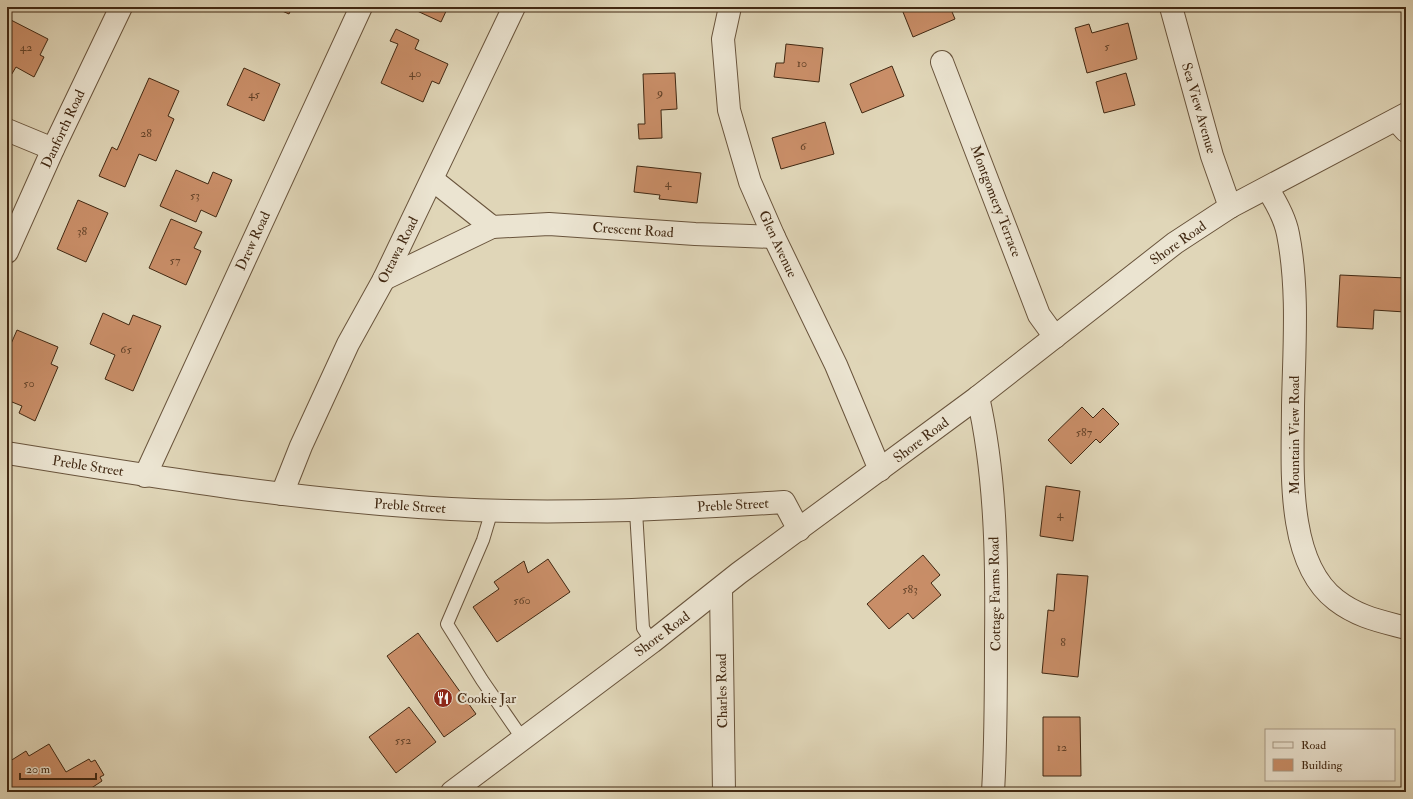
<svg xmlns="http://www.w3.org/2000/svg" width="1413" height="799" font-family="'IM FELL Double Pica',serif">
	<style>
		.building { fill: #c98e68; stroke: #412812 }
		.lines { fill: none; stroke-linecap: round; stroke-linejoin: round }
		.service-casing { stroke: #69543c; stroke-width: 14 }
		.minor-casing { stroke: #69543c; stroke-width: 24 }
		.tertiary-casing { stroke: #69543c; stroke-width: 24 }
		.service { stroke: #ebe4d1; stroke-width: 12 }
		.minor { stroke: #ebe4d1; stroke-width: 22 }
		.tertiary { stroke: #ebe4d1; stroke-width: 22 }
		.labels { text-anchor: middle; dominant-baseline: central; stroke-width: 4; stroke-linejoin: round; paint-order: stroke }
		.number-label { font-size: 12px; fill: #634228 }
		.street-label { font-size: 14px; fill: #412812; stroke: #ebe4d1 }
		.poi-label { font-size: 14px; fill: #412812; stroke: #ebe4d1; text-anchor: start }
	</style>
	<rect width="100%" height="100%" fill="#e0d6b8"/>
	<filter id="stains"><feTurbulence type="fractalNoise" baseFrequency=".005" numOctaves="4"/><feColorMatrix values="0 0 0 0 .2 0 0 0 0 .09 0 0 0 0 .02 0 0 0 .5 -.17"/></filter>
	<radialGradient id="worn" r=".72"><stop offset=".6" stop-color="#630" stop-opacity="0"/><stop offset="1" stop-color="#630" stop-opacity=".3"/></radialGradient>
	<!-- building -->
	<g class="building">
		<path d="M273 7H292L289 14Z"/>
		<path d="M417 7H448L441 22 415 10Z"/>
		<path d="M901 7H950L955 19 913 37Z"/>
		<path d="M7 18 48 39 40 55 44 57 34 77 16 67 10 77 7 75Z"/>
		<path d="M1128 23 1137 59 1087 73 1075 28 1089 24 1092 33Z"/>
		<path d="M396 29 419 40 415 49 448 64 439 84 432 81 423 102 381 83 398 44 390 41Z"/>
		<path d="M786 44 823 48 819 82 774 77 776 63H784Z"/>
		<path d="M892 66 904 96 862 113 850 84Z"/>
		<path d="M244 68 280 84 264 121 227 105Z"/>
		<path d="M675 73 677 109 661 110 662 138 639 139 638 124H645L643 74Z"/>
		<path d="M1126 73 1135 105 1104 113 1096 82Z"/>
		<path d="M149 78 179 91 168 116 174 119 156 161 139 154 125 187 99 176 112 147 117 150Z"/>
		<path d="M825 122 834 154 781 169 772 138Z"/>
		<path d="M637 166 701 173 697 203 659 199 660 195 634 192Z"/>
		<path d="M176 170 208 184 213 172 232 180 216 217 201 210 196 222 160 206Z"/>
		<path d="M78 200 108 213 86 262 57 249Z"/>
		<path d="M171 219 202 232 194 248 201 251 186 285 149 268Z"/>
		<path d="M1340 275 1406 278 1405 312 1374 310 1373 329 1337 327Z"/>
		<path d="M103 313 129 325 133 315 161 326 133 391 105 379 115 355 90 344Z"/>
		<path d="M17 330 58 347 51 364 58 367 35 421 19 413 22 406 7 400V353Z"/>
		<path d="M1082 407 1093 418 1103 408 1119 424 1100 443 1096 439 1071 464 1048 440Z"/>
		<path d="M1046 486 1080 491 1073 541 1040 536Z"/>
		<path d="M923 555 940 575 931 583 941 595 913 619 908 613 889 629 867 604Z"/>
		<path d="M548 559 570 592 497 642 473 607 499 589 494 582 524 561 528 573Z"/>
		<path d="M1057 574 1088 576 1078 677 1042 673 1048 610 1054 611Z"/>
		<path d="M418 633 476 714 444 737 387 656Z"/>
		<path d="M409 707 436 742 396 773 369 737Z"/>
		<path d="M1043 717H1080L1081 776H1043Z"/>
		<path d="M49 744 66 772 89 759 91 762 95 760 104 775 100 777 102 781 90 789 92 792H10L7 787V763L26 751 29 756Z"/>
	</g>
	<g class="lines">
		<defs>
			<g id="service">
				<path d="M492 510 483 540 447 624 482 680 522 738"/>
				<path d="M636 511 643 628 652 642"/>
			</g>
			<g id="minor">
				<path d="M730 7 723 39 729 110 750 182 774 237 836 365 880 470"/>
				<path d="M1171 7 1212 156 1230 207"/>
				<path d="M942 62 1039 315 1055 337"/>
				<path d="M1396 120 1406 131"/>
				<path d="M7 130 53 149"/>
				<path d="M433 180 492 227 549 224 695 234 774 237"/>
				<path d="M1267 188C1276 202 1285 218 1288 234 1299 290 1294 350 1293 406 1293 464 1285 561 1336 600 1358 617 1380 621 1406 628"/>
				<path d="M7 252 53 149 121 7"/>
				<path d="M384 279 492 227"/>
				<path d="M978 397C996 476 997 560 996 641 996 691 996 742 993 792"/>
				<path d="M145 476 361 7"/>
				<path d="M282 494 301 446 348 344 384 279 514 7"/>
				<path d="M721 589 724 792"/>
			</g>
			<g id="tertiary">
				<path d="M7 453C154 477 302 501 451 509 562 515 673 509 784 502L799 530"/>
				<path d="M452 792 652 642 739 573 978 397 1175 243 1230 207 1406 114"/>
			</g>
		</defs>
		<!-- service casing -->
		<use href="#service" class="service-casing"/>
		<!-- minor casing -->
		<use href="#minor" class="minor-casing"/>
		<!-- tertiary casing -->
		<use href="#tertiary" class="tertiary-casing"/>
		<!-- service -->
		<use href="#service" class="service"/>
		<!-- minor -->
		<use href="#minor" class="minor"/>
		<!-- tertiary -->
		<use href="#tertiary" class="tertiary"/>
	</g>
	<!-- icons -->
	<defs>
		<symbol id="restaurant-disc" viewBox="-11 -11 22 22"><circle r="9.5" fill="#8f2418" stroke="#ebe4d1"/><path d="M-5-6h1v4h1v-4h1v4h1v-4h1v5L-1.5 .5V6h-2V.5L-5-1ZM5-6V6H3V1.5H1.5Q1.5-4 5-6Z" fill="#fff"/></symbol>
	</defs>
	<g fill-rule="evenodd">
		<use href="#restaurant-disc" x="432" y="687" width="22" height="22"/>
	</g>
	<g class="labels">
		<!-- number labels -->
		<g class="number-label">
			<text x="1107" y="46">5</text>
			<text x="26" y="47">42</text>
			<text x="802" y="63">10</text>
			<text x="415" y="73">40</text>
			<text x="660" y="92">9</text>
			<text x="254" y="94">45</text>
			<text x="146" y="133">28</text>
			<text x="803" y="146">6</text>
			<text x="668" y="183">4</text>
			<text x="195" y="195">53</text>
			<text x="82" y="231">38</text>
			<text x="175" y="260">57</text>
			<text x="126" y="349">65</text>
			<text x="29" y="383">50</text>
			<text x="1084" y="432">587</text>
			<text x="1060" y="514">4</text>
			<text x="910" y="589">583</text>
			<text x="522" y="600">560</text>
			<text x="1063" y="642">8</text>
			<text x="403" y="740">552</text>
			<text x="1062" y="747">12</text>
		</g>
		<!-- street labels -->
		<g class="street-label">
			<text transform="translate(1199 108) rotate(74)">Sea View Avenue</text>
			<text transform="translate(63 129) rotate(-65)">Danforth Road</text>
			<text transform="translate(996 201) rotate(69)">Montgomery Terrace</text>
			<text transform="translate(633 230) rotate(4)">Crescent Road</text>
			<text transform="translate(253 241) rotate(-65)">Drew Road</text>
			<text transform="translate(1178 243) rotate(-35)">Shore Road</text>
			<text transform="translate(778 244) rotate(65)">Glen Avenue</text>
			<text transform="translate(398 250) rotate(-63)">Ottawa Road</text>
			<text transform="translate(1294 435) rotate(-90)">Mountain View Road</text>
			<text transform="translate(921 440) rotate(-37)">Shore Road</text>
			<text transform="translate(88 466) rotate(9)">Preble Street</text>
			<text transform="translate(733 505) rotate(-3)">Preble Street</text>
			<text transform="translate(410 506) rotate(4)">Preble Street</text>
			<text transform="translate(995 594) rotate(-91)">Cottage Farms Road</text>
			<text transform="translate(662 634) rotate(-37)">Shore Road</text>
			<text transform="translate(722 691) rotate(-91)">Charles Road</text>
		</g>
		<!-- poi labels -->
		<g class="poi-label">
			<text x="457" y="698">Cookie Jar</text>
		</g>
	</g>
	<!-- margin -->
	<rect width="1413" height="799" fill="none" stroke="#e0d6b8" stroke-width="24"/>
	<rect x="8" y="8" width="1397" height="783" fill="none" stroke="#412812" stroke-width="2"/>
	<rect x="12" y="12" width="1389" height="775" fill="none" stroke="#412812"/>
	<!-- legend -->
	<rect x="1265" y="729" width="130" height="52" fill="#ebe4d1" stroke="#a79985"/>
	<rect x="1273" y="742" width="20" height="6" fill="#ebe4d1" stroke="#a79985"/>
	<text x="1301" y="749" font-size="12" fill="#412812">Road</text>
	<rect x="1273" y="759" width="20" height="12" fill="#c98e68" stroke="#a79985"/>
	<text x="1301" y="769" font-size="12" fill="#412812">Building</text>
	<!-- scale -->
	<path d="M20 773v6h76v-6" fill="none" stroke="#412812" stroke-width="2"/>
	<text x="26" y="773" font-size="12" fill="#412812" stroke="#ebe4d1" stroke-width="3" paint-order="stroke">20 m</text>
	<rect width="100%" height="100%" filter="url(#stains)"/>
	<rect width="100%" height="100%" fill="url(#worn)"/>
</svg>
